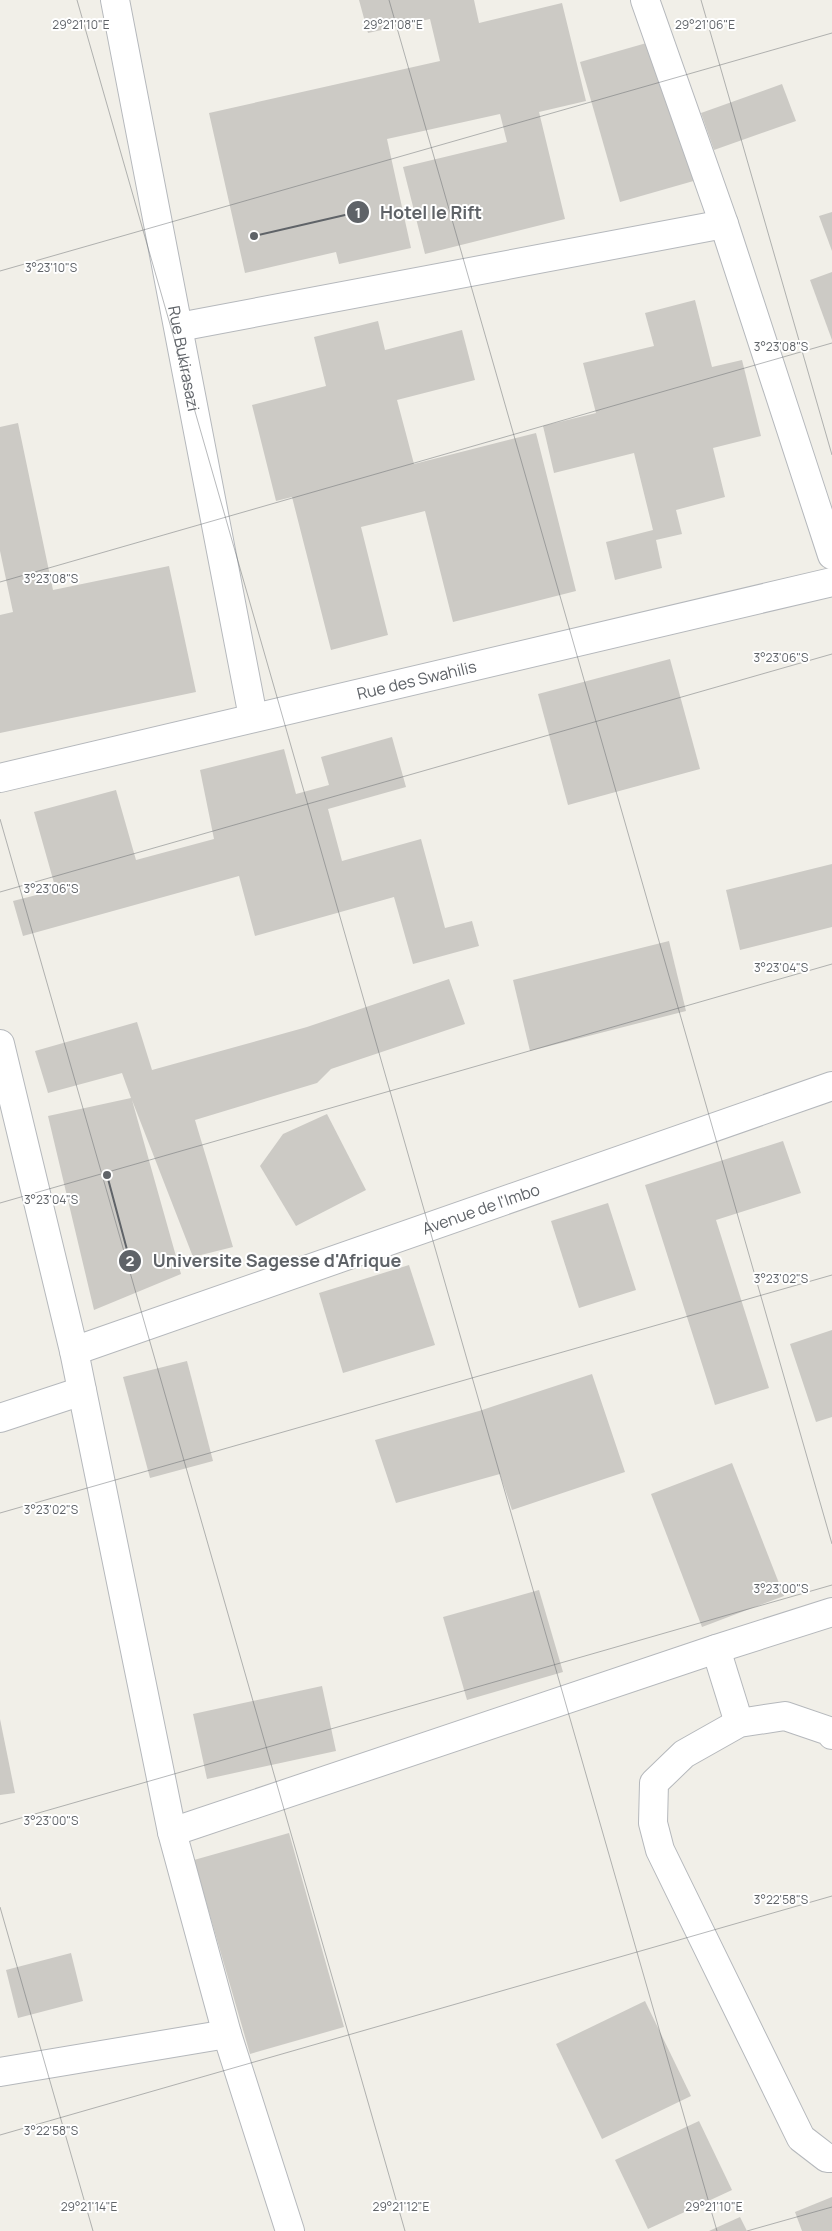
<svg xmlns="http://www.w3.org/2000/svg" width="832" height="2231" font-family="Manrope,sans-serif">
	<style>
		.building { fill: #cccac5 }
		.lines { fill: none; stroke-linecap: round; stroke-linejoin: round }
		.minor-casing { stroke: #b5b8bc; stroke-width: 30 }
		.tertiary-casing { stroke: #b5b8bc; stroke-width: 30 }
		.minor { stroke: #fff; stroke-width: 28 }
		.tertiary { stroke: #fff; stroke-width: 28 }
		.ticks { fill: none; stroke: #5f6368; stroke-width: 1; stroke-opacity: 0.45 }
		.labels { text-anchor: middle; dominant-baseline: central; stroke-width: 4; stroke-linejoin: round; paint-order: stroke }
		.street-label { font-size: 16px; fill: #5f6368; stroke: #fff }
		.ticks-label { font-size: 12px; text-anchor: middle; fill: #5f6368; stroke: #fff; stroke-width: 4; stroke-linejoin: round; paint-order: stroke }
		.leader { fill: none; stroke: #5f6368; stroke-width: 2 }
		.callout-dot { fill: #5f6368; stroke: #fff; stroke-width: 2 }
		.mark-label { font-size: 15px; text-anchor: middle; font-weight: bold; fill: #fff }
		.callout-label { font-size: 18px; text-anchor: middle; font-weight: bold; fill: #5f6368; stroke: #fff; stroke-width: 4; stroke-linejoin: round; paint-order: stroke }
	</style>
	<rect width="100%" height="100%" fill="#f1efe8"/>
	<!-- building -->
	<g class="building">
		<path d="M359 0H474L479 23 562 3 586 101 539 112 565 219 425 254 403 167 507 142 500 114 387 139 411 248 339 264 336 252 245 273 209 113 440 61 430 19 368 33Z"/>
		<path d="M657 40 697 180 620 202 580 62Z"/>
		<path d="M782 84 796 121 714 150 701 113Z"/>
		<path d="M832 212V251L819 216Z"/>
		<path d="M832 272V340L810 280Z"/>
		<path d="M695 300 712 367 742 360 761 436 713 448 725 497 676 510 682 534 656 540 662 568 615 580 606 542 653 530 634 453 554 473 543 426 596 413 583 363 654 346 645 313Z"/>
		<path d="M378 321 385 350 462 330 475 380 397 400 414 464 536 433 576 591 453 622 425 511 361 527 388 635 331 650 292 497 276 501 252 405 326 386 314 337Z"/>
		<path d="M18 423 53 590 169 566 196 692 0 733V615L13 612 0 551V427Z"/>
		<path d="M670 659 700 769 568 805 538 694Z"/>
		<path d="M392 737 406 787 328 809 342 861 421 839 445 928 472 921 479 946 413 964 394 897 255 936 239 876 23 936 13 901 56 890 34 812 116 790 136 860 214 839 200 770 284 749 296 794 329 785 321 757Z"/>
		<path d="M832 864V927L740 950 726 890Z"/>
		<path d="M669 941 686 1011 530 1051 513 980Z"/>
		<path d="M449 979 465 1024 331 1069 317 1083 195 1120 233 1247 193 1257 132 1100 181 1274 94 1310 48 1116 131 1098 122 1073 48 1093 35 1051 137 1022 152 1070 307 1027Z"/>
		<path d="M327 1114 366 1190 296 1226 260 1166 283 1134Z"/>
		<path d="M783 1141 801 1193 716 1220 769 1388 715 1405 645 1185Z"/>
		<path d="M608 1203 636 1290 579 1308 551 1221Z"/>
		<path d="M409 1265 435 1345 343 1373 319 1293Z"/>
		<path d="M832 1330V1417L816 1422 790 1344Z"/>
		<path d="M187 1361 213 1461 150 1478 123 1377Z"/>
		<path d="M592 1374 625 1472 512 1510 500 1474 396 1503 375 1440 479 1411Z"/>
		<path d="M732 1463 784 1596 702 1627 651 1494Z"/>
		<path d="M539 1590 563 1672 467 1700 443 1617Z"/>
		<path d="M322 1686 336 1751 207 1779 193 1714Z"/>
		<path d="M0 1719 15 1793 0 1795Z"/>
		<path d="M289 1833 344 2027 250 2054 194 1860Z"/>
		<path d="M71 1953 83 2001 18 2018 6 1970Z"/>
		<path d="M645 2001 691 2096 602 2139 556 2044Z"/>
		<path d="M699 2121 732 2190 648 2229 615 2160Z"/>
		<path d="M832 2197V2231H802L795 2212Z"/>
		<path d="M740 2217 747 2231H709Z"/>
	</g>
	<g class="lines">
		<defs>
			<g id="minor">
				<path d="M645 0 724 224 832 555"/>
				<path d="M179 327 724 224"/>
				<path d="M0 1044 74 1351 172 1832 227 2034 290 2231"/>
				<path id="s1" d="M74 1351 832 1086"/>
				<path d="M0 1418 82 1391"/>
				<path d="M716 1649 739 1723"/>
				<path d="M832 1735 829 1731 785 1716 739 1723 684 1754 654 1783 653 1823 660 1850 801 2138 827 2158H832"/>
				<path d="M172 1832 716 1649 832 1612"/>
				<path d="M0 2072 227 2034"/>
			</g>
			<g id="tertiary">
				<path id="s2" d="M115 0 253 717"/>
				<path id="s3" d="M0 778 832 582"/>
			</g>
		</defs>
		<!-- minor casing -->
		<use href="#minor" class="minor-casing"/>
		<!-- tertiary casing -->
		<use href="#tertiary" class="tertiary-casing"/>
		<!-- minor -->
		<use href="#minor" class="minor"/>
		<!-- tertiary -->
		<use href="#tertiary" class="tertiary"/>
	</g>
	<!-- ticks -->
	<path class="ticks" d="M77 0 717 2231M389 0 832 1544M701 0 832 455M0 271 832 33M0 582 832 343M0 819 405 2231M0 892 832 654M0 1203 832 964M0 1513 832 1275M0 1824 832 1585M0 1907 93 2231M0 2135 832 1896M747 2231 832 2207"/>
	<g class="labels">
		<!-- street labels -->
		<g class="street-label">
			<text stroke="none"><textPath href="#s2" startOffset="365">Rue Bukirasazi</textPath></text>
			<text stroke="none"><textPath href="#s3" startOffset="428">Rue des Swahilis</textPath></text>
			<text stroke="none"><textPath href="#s1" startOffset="431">Avenue de l'Imbo</textPath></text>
		</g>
	</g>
	<g class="ticks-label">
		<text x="81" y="29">29°21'10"E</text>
		<text x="393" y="29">29°21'08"E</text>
		<text x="705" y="29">29°21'06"E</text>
		<text x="51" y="272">3°23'10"S</text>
		<text x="781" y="351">3°23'08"S</text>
		<text x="51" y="583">3°23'08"S</text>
		<text x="781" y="662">3°23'06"S</text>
		<text x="51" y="893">3°23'06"S</text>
		<text x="781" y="972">3°23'04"S</text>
		<text x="51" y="1204">3°23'04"S</text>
		<text x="781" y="1283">3°23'02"S</text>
		<text x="51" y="1514">3°23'02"S</text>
		<text x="781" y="1593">3°23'00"S</text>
		<text x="51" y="1825">3°23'00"S</text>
		<text x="781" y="1904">3°22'58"S</text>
		<text x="51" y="2135">3°22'58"S</text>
		<text x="89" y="2211">29°21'14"E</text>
		<text x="401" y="2211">29°21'12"E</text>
		<text x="714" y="2211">29°21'10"E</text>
	</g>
	<!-- callouts -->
	<path class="leader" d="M254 236L358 212M107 1175L130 1261"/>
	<g class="callout-dot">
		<circle cx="254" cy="236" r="5"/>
		<circle cx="107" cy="1175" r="5"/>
		<circle cx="358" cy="212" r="12"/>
		<circle cx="130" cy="1261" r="12"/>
	</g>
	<g class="mark-label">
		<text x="358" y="218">1</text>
		<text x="130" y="1266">2</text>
	</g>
	<g class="callout-label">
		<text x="431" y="219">Hotel le Rift</text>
		<text x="277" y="1267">Universite Sagesse d'Afrique</text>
	</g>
</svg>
